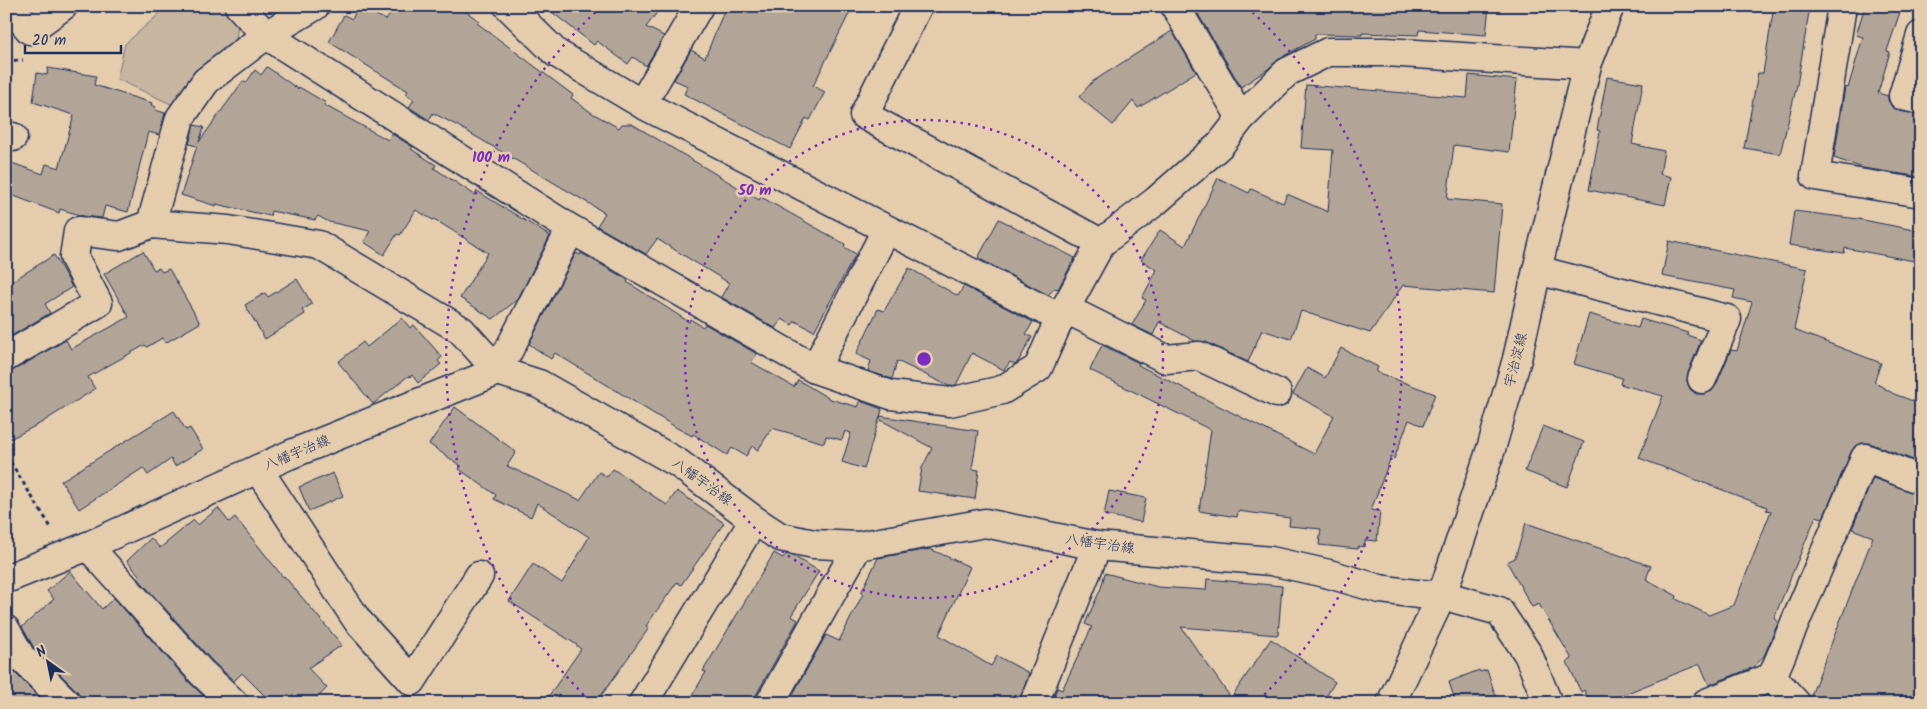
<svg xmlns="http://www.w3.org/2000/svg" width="1927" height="709" viewBox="0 0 1927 709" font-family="Kalam,'Klee One',sans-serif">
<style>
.green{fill:#c7b5a0;stroke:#71727f}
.building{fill:#b2a598;stroke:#1b2f5e}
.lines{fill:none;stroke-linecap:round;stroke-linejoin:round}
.minor-casing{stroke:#1b2f5e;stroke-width:31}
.major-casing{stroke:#1b2f5e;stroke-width:31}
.path{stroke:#1b2f5e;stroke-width:3;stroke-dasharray:4 4;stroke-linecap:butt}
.minor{stroke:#e4ccac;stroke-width:28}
.major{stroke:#e4ccac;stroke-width:28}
.ring{fill:none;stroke:#7b2cbf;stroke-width:2.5;stroke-dasharray:2.5 5}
.labels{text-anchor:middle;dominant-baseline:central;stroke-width:5;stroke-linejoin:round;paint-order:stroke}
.street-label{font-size:14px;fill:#1b2f5e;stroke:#e4ccac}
.centre{fill:#7b2cbf;stroke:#e4ccac;stroke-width:2.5}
.ring-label{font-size:15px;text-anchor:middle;font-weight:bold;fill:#7b2cbf;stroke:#e4ccac;stroke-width:5;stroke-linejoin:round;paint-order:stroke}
</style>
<rect width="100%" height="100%" fill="#e4ccac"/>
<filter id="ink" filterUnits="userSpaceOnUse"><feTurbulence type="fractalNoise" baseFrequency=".02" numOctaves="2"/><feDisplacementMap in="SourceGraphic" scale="10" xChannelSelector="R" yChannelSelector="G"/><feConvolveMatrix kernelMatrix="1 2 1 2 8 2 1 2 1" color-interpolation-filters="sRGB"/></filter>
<g filter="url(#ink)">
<path class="green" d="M168 6H221L238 24 236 40 203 65 173 105 117 79 125 44Z"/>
<path class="building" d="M359 6 386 20 396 6H459L479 21 477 23 573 95 571 98 592 113 619 128 622 124H632L759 200 761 197 845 244 844 247 856 254 814 331 795 321 792 325 782 319 775 328 721 297 729 283 657 239 646 254 597 226 605 213 458 126 433 113 429 120 409 107 414 100 406 94 408 91 329 42 344 15 352 19Z
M544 6H662L646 27 664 36 646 66 633 57 628 64 597 41 594 45Z
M726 6H853L813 86 825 92 810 120 806 118 790 149 684 94 688 86 674 80 691 50 705 58Z
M1210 6 1340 8V6H1489L1486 35 1419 30 1418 35 1362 33V35L1315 34V39L1280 58 1268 69 1241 87 1198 14Z
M1774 6H1810L1797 85 1780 154 1744 148 1758 73H1763Z
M1865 6H1882L1900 12 1887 51 1890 52 1878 93 1888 96V100L1892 107 1899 111 1921 115V177L1863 168 1834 158 1845 87 1848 88 1863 37 1856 35Z
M1172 31 1196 72 1138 108 1133 101 1113 125 1079 97 1092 82Z
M267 67 298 89 299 87 326 103 324 105 388 140 392 134 413 147 411 149 436 165 434 168 475 195 477 191 550 236 518 299 493 319 460 298 488 253 434 219 433 220 416 210 400 235 397 234 384 255 364 242 370 231 329 222 318 216 315 220 271 211 270 216 216 204V206L181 195 197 146 189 144 194 125 204 127 199 142 243 81 246 83 255 70 261 75Z
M48 68 96 76 94 85 152 103 151 105 156 107 155 110 165 113 159 135 148 132 128 212 105 206 102 218 83 216 60 209 59 213 6 193V161L43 174 46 164 59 168 74 115 33 102 37 73 47 75Z
M1469 75 1517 80 1509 152 1454 145 1447 199 1502 204 1494 293 1403 285 1370 333 1301 311 1291 339 1262 330 1248 362 1206 342 1195 341 1159 322 1153 335 1132 325 1146 300 1142 298 1157 270 1141 260 1160 230 1185 246 1218 178 1249 193 1251 189 1283 203 1287 194 1328 212 1333 150 1301 148 1306 85 1467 98Z
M1607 77 1643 83 1632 144 1664 151 1660 174 1671 177 1665 205 1589 190 1600 131 1597 130Z
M1794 211 1858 219 1919 231 1914 261 1845 248 1844 253 1789 245Z
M999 219 1075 258 1058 289 1055 288 1048 295 978 258Z
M1669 241 1807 269 1794 330 1881 363 1874 382 1894 394 1921 404V463L1870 443H1862L1855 446 1851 452 1823 518 1816 516 1774 618 1778 623 1764 656 1754 667 1709 685 1700 664 1602 703H1590L1584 690 1581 692 1567 662 1572 659 1539 604 1532 607 1507 562 1515 558 1526 523 1651 566 1646 579 1677 596 1676 599 1709 615 1734 605 1771 511 1766 510 1767 507 1639 458 1663 396 1620 384 1622 378 1574 364 1589 314 1638 328 1641 319 1688 333 1687 335 1701 340 1688 373 1687 381 1690 389 1696 394H1704L1712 391 1716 385 1731 350 1737 351 1752 302 1733 298 1735 290 1662 276Z
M143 251 154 270 159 268 162 272 169 269 200 323 165 343 162 338 147 347 145 345 88 377 95 389 41 423 6 441V373L14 370 66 340 71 349 129 317 104 274Z
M576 253 580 255 581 253 628 280 627 282 689 322 690 319 703 327 705 324 757 354 751 362 794 387 798 380 830 399 858 407 860 401 882 409 880 418V416L978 431 972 469 979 470 975 499 918 491 922 468 932 448 879 419 864 469 842 462 851 433 845 431 842 440 826 436 824 443 772 428 758 450 752 446 746 456 732 448 727 455 693 434 692 436 677 428 555 353 551 359 529 344Z
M54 255 72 287 45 304 50 313 6 339V285Z
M909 268 958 296 964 286 1033 322 1026 334 1032 337 1018 362 1015 364 1010 362 1004 370 972 353 956 385 949 386 897 361 892 379 868 371 871 361 856 354 878 309 884 311Z
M297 279 312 304 302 310 305 314 265 339 245 305 265 293 268 297Z
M402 318 410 328 414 325 442 357 438 361 441 364 418 383 412 375 410 377 408 376 373 404 338 362 363 342 367 347Z
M1102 345 1139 363 1138 365 1314 454 1334 416 1293 394 1307 368 1325 378 1341 348 1378 367 1376 372 1435 394 1423 426 1409 420 1394 459 1391 457 1371 510 1380 511 1377 541 1365 540V547L1358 546V549L1319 545 1321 529 1289 526 1290 518 1238 511 1237 517 1199 511 1211 430 1090 370Z
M455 407 516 452 507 466 580 500 599 472 607 477 613 469 667 505 677 491 724 523 681 585 677 582 646 626 649 628 596 703H544L581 649 577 646V645L509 601 533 564 562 583 589 537 537 503 531 517 494 499 496 495 459 469 461 466 429 444Z
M174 411 186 430 190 428 203 449 175 466 171 459 148 475 143 468 79 509 61 481Z
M1543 426 1584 442 1567 487 1525 471Z
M333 473 343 496 309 511 299 487Z
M1873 478 1921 495V703H1811L1810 698 1873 537 1852 529Z
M1109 491 1146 498 1141 522 1104 515Z
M218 508 229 522 235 517 283 577 284 576 342 645 308 668 327 688 312 703H272L242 673 234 681 212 661 137 577 139 575 127 561 151 538 160 548 194 520 198 525Z
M930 549 970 567 939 635 991 666 997 656 1029 673 1019 703H788L826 635 839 641 863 594 861 593 878 558Z
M774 553 783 558 786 554 793 556 819 571 791 616 798 620 756 695 754 703H688L706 672 703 671Z
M70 571 102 609 114 598 189 682 211 703H82L78 692 34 648 22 627 54 599 47 591Z
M1105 573 1158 587 1206 590 1207 579 1282 586 1278 635 1181 627 1231 698 1271 639 1335 682 1322 703H1051L1057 688 1062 690 1091 629 1092 627 1085 624 1101 588Z
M6 663 10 668 45 703H6Z
M1479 670 1480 672 1487 670 1498 703H1456L1449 682Z"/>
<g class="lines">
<defs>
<path id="minor" d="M9 6 30 30 63 6
M239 6 266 35 571 229 815 369 891 395 950 402 1002 390 1038 368 1060 318 1101 243 1156 201 1220 145 1241 118 1287 72 1328 52H1386L1587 65
M508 6 556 53 642 104 1060 318
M918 6 864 115 1101 243
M1175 6 1241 118
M1842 6 1815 176 1921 193
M1921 35 1903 96 1921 100
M642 104 699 6
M6 136 13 137
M151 224 180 118 206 81 266 35 315 6
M1537 270 1727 319 1702 379
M1066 309 1166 359 1199 356 1277 393
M6 357 98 303 74 257 78 231 119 236 151 224 228 230 319 245 461 330 498 371 571 229
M815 369 886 230
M258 469 357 620 412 681 479 576
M88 546 201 672 234 703
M1442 595 1499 611 1528 654 1548 703
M6 630 21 657 67 703
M1772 677 1796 703
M643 703 754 520
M770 703 858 546
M1034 703 1097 546
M1706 703 1772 677 1865 458 1921 480"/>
<path id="major" d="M6 579 88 546 289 455 498 371 539 384 678 463 754 520 780 537 814 544 858 546 985 523 1097 546 1271 561 1329 574 1380 589 1417 594 1442 595
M1391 703 1442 595 1491 449 1517 359 1537 270 1587 65 1610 6"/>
</defs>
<use href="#minor" class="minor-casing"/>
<use href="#major" class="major-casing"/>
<path class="path" d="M6 61 23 60
M6 455 52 529"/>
<use href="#minor" class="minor"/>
<use href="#major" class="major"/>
</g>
</g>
<g class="ring">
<circle cx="924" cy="359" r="239"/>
<path d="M589 700A478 478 0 0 1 601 7M1247 7A478 478 0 0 1 1259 700"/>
</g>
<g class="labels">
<g class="street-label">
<text transform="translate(1516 360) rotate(-76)">宇治淀線</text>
<text transform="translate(297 453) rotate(-23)">八幡宇治線</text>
<text transform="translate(702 482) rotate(36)">八幡宇治線</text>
<text transform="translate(1100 544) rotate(8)">八幡宇治線</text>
</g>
</g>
<circle cx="924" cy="359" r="8" class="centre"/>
<g class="ring-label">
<text x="491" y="162">100 m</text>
<text x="755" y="195">50 m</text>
</g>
<rect width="1927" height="709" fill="none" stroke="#e4ccac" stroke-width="25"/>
<rect x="12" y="12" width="1902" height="684" fill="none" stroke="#1b2f5e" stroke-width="2" filter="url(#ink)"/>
<g transform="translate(48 662) rotate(327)" stroke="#e4ccac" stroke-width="4" paint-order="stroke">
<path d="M0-4L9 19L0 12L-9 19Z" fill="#1b2f5e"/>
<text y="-8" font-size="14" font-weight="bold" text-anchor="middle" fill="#1b2f5e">N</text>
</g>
<path d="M25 45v8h96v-8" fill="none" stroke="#1b2f5e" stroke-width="2.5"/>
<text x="32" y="45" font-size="15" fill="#1b2f5e" stroke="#e4ccac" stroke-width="4" paint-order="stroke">20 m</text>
</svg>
